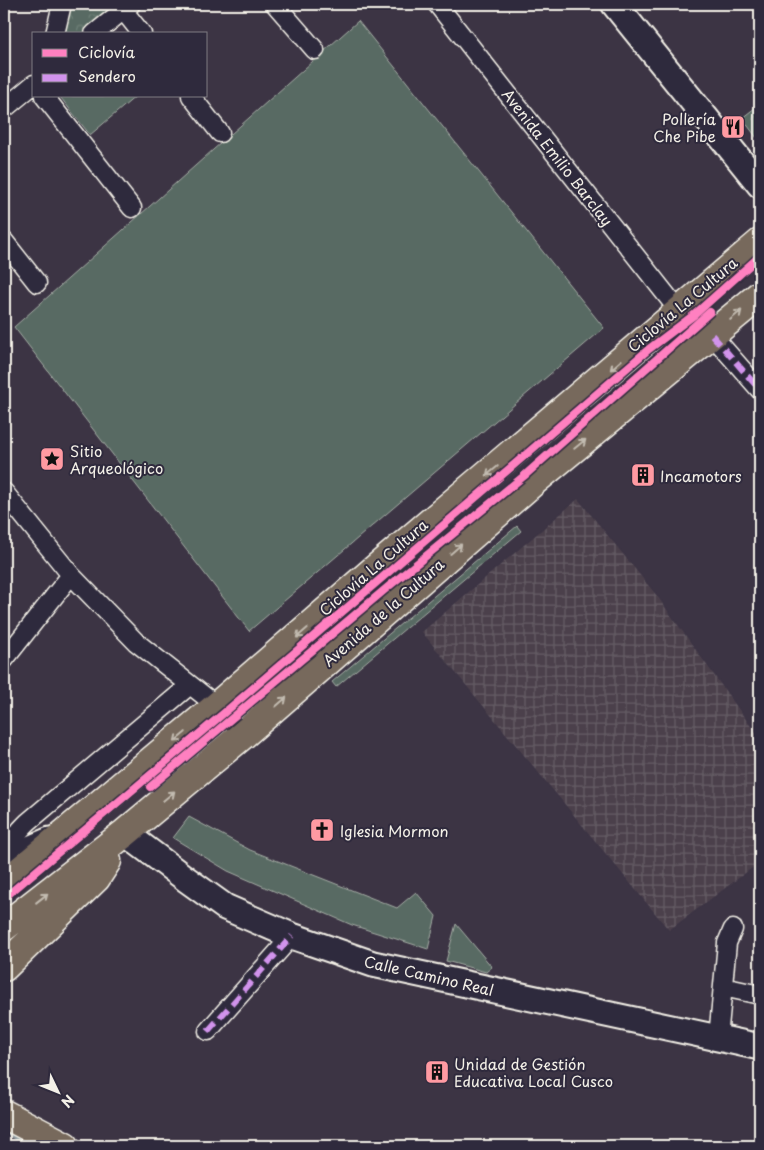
<svg xmlns="http://www.w3.org/2000/svg" width="764" height="1150" viewBox="0 0 764 1150" font-family="'Playpen Sans',sans-serif">
<style>
.industrial{fill:url(#industrial-grid)}
.grass{fill:#586b63;stroke:#a6aea6}
.park{fill:url(#park-crowns);stroke:#a6aea6}
.lines{fill:none;stroke-linecap:round;stroke-linejoin:round}
.stream{stroke:#909fa4;stroke-width:5}
.street-casing{stroke:#f4f1e8;stroke-width:21}
.secondary-casing{stroke:#f4f1e8;stroke-width:29}
.primary-casing{stroke:#f4f1e8;stroke-width:31}
.highway-casing{stroke:#f4f1e8;stroke-width:31}
.street{stroke:#2f2a3d;stroke-width:18}
.secondary{stroke:#2f2a3d;stroke-width:25}
.primary{stroke:#77695c;stroke-width:28}
.highway{stroke:#77695c;stroke-width:28}
.quiet{stroke:#d193ec;stroke-width:6;stroke-dasharray:12 6;stroke-linecap:butt}
.cycleway-casing{stroke:#2f2a3d;stroke-width:11}
.cycleway{stroke:#ff80c0;stroke-width:8}
.oneway{stroke:#c2bbb0}
.labels{text-anchor:middle;dominant-baseline:central;stroke-width:4;stroke-linejoin:round;paint-order:stroke}
.poi-label{font-size:15px;fill:#f4f1e8;stroke:#2f2a3d;text-anchor:start}
.street-label{font-size:15px;fill:#f4f1e8;stroke:#2f2a3d}
</style>
<defs>
<pattern id="industrial-grid" width="8" height="8" patternUnits="userSpaceOnUse" patternTransform="scale(1.25)"><rect width="8" height="8" fill="#4c414c"/><path d="M0 4h8M4 0v8" fill="none" stroke="#665d66"/></pattern>
<pattern id="park-crowns" width="20" height="18" patternUnits="userSpaceOnUse" patternTransform="scale(1.25)"><rect width="20" height="18" fill="#586b63"/><path d="M2 6a3 3 0 1 1 6 0M12 15a3 3 0 1 1 6 0" fill="none" stroke="#718179"/></pattern>
</defs>
<rect width="100%" height="100%" fill="#3c3444"/>
<filter id="ink" filterUnits="userSpaceOnUse"><feTurbulence type="fractalNoise" baseFrequency=".02" numOctaves="2"/><feDisplacementMap in="SourceGraphic" scale="10" xChannelSelector="R" yChannelSelector="G"/><feConvolveMatrix kernelMatrix="1 2 1 2 8 2 1 2 1" color-interpolation-filters="sRGB"/></filter>
<g filter="url(#ink)">
<path class="industrial" d="M578 499 657 596 760 739V862L669 930 422 632Z"/>
<path class="grass" d="M358 21 604 328 249 631 14 327Z
M63 96H136L90 135 61 98Z
M517 526 521 531 336 687 332 682Z
M189 817 250 850 397 908 416 892 436 916 428 949 352 925 228 871 173 838Z
M456 924 492 967 486 972 446 961Z"/>
<path class="park" d="M70 4H132L91 34H62Z
M760 104V142L742 118Z"/>
<g class="lines">
<path class="stream" d="M4 1130 25 1144 30 1146"/>
<defs>
<path id="street" d="M275 4 315 50
M437 4 679 311
M123 10 142 34
M55 34 62 4
M94 34 131 4
M44 96 132 208
M191 96 220 133
M4 109 34 84
M4 241 37 283
M712 335 760 390
M4 492 71 575 136 642 217 706 244 734
M4 660 71 575
M20 853C15 835 15 835 28 822L190 685
M723 987 760 995
M208 1031 292 936
M718 1038 727 943 733 929"/>
<path id="secondary" d="M614 4 760 185
M125 833 186 879 225 907 292 936 373 964 760 1047
M4 862 20 853 50 840"/>
<path id="primary" d="M4 1114 65 1146"/>
<path id="highway" d="M4 884 217 706 374 570 760 243
M4 927 125 833 244 734 533 482 760 295
M4 967 96 878 107 861"/>
</defs>
<use href="#street" class="street-casing"/>
<use href="#secondary" class="secondary-casing"/>
<use href="#primary" class="primary-casing"/>
<use href="#highway" class="highway-casing"/>
<use href="#street" class="street"/>
<use href="#secondary" class="secondary"/>
<use href="#primary" class="primary"/>
<use href="#highway" class="highway"/>
<path class="quiet" d="M712 335 760 390
M208 1031 292 936"/>
<defs>
<path id="cycleway" d="M150 787 388 587 524 476 710 312
M4 898 224 713 649 349 694 315 760 256"/>
</defs>
<use href="#cycleway" class="cycleway-casing"/>
<use href="#cycleway" class="cycleway"/>
</g>
<defs><path id="oneway-shaft" d="M-6 0H5M1.5-3L5.5 0L1.5 3" fill="none" stroke-width="1.6" stroke-linecap="round" stroke-linejoin="round" transform="scale(1.25)"/></defs>
<g class="oneway">
<use href="#oneway-shaft" transform="translate(736 315) rotate(-40)"/>
<use href="#oneway-shaft" transform="translate(616 365) rotate(139)"/>
<use href="#oneway-shaft" transform="translate(580 444) rotate(-39)"/>
<use href="#oneway-shaft" transform="translate(492 471) rotate(140)"/>
<use href="#oneway-shaft" transform="translate(456 549) rotate(-41)"/>
<use href="#oneway-shaft" transform="translate(302 633) rotate(139)"/>
<use href="#oneway-shaft" transform="translate(281 702) rotate(-41)"/>
<use href="#oneway-shaft" transform="translate(180 737) rotate(140)"/>
<use href="#oneway-shaft" transform="translate(169 796) rotate(-40)"/>
<use href="#oneway-shaft" transform="translate(42 898) rotate(-38)"/>
</g>
</g>
<defs>
<symbol id="restaurant-square" viewBox="-11 -11 22 22"><rect x="-9" y="-9" width="18" height="18" rx="4" fill="#ff9aa2" stroke="#2f2a3d"/><path d="M-5-6h1v4h1v-4h1v4h1v-4h1v5L-1.5 .5V6h-2V.5L-5-1ZM5-6V6H3V1.5H1.5Q1.5-4 5-6Z" fill="#111"/></symbol>
<symbol id="sight-square" viewBox="-11 -11 22 22"><rect x="-9" y="-9" width="18" height="18" rx="4" fill="#ff9aa2" stroke="#2f2a3d"/><path d="M0-6L1.8-2.2L6-1.7L2.9 1.2L3.7 5.4L0 3.3L-3.7 5.4L-2.9 1.2L-6-1.7L-1.8-2.2Z" fill="#111"/></symbol>
<symbol id="building-square" viewBox="-11 -11 22 22"><rect x="-9" y="-9" width="18" height="18" rx="4" fill="#ff9aa2" stroke="#2f2a3d"/><path d="M-4-6H4V6H1V3H-1V6H-4ZM-2.5-4.3h1.7v1.8h-1.7ZM.8-4.3h1.7v1.8H.8ZM-2.5-1h1.7V.8h-1.7ZM.8-1h1.7V.8H.8Z" fill="#111"/></symbol>
<symbol id="church-square" viewBox="-11 -11 22 22"><rect x="-9" y="-9" width="18" height="18" rx="4" fill="#ff9aa2" stroke="#2f2a3d"/><path d="M-1.2-6h2.4v3.5h3.3v2.4h-3.3V6h-2.4V-.1h-3.3v-2.4h3.3Z" fill="#111"/></symbol>
</defs>
<g fill-rule="evenodd">
<use href="#restaurant-square" x="719" y="113" width="28" height="28"/>
<use href="#sight-square" x="38" y="445" width="28" height="28"/>
<use href="#building-square" x="629" y="461" width="28" height="28"/>
<use href="#church-square" x="308" y="816" width="28" height="28"/>
<use href="#building-square" x="423" y="1058" width="28" height="28"/>
</g>
<g class="labels">
<g class="poi-label">
<text x="716" y="118" text-anchor="end">Pollería<tspan x="716" dy="17">Che Pibe</tspan></text>
<text x="70" y="450">Sitio<tspan x="70" dy="17">Arqueológico</tspan></text>
<text x="660" y="475">Incamotors</text>
<text x="340" y="830">Iglesia Mormon</text>
<text x="454" y="1063">Unidad de Gestión<tspan x="454" dy="17">Educativa Local Cusco</tspan></text>
</g>
<g class="street-label">
<text transform="translate(558 157) rotate(52)">Avenida Emilio Barclay</text>
<text transform="translate(682 304) rotate(-40)">Ciclovía La Cultura</text>
<text transform="translate(373 567) rotate(-41)">Ciclovía La Cultura</text>
<text transform="translate(383 612) rotate(-41)">Avenida de la Cultura</text>
<text transform="translate(429 975) rotate(13)">Calle Camino Real</text>
</g>
</g>
<rect width="764" height="1150" fill="none" stroke="#2f2a3d" stroke-width="20"/>
<rect x="10" y="10" width="744" height="1130" fill="none" stroke="#f4f1e8" stroke-width="2" filter="url(#ink)"/>
<rect x="32" y="32" width="175" height="65" fill="#2f2a3d" stroke="#7e7a81"/>
<rect x="42" y="49" width="25" height="8" fill="#ff80c0" stroke="#7e7a81"/>
<text x="78" y="58" font-size="15" fill="#f4f1e8">Ciclovía</text>
<rect x="42" y="74" width="25" height="8" fill="#d193ec" stroke="#7e7a81"/>
<text x="78" y="82" font-size="15" fill="#f4f1e8">Sendero</text>
<g transform="translate(58 1092) rotate(133)" stroke="#2f2a3d" stroke-width="4" paint-order="stroke">
<path d="M0-4L9 19L0 12L-9 19Z" fill="#f4f1e8"/>
<text y="-8" font-size="14" font-weight="bold" text-anchor="middle" fill="#f4f1e8">N</text>
</g>
</svg>
